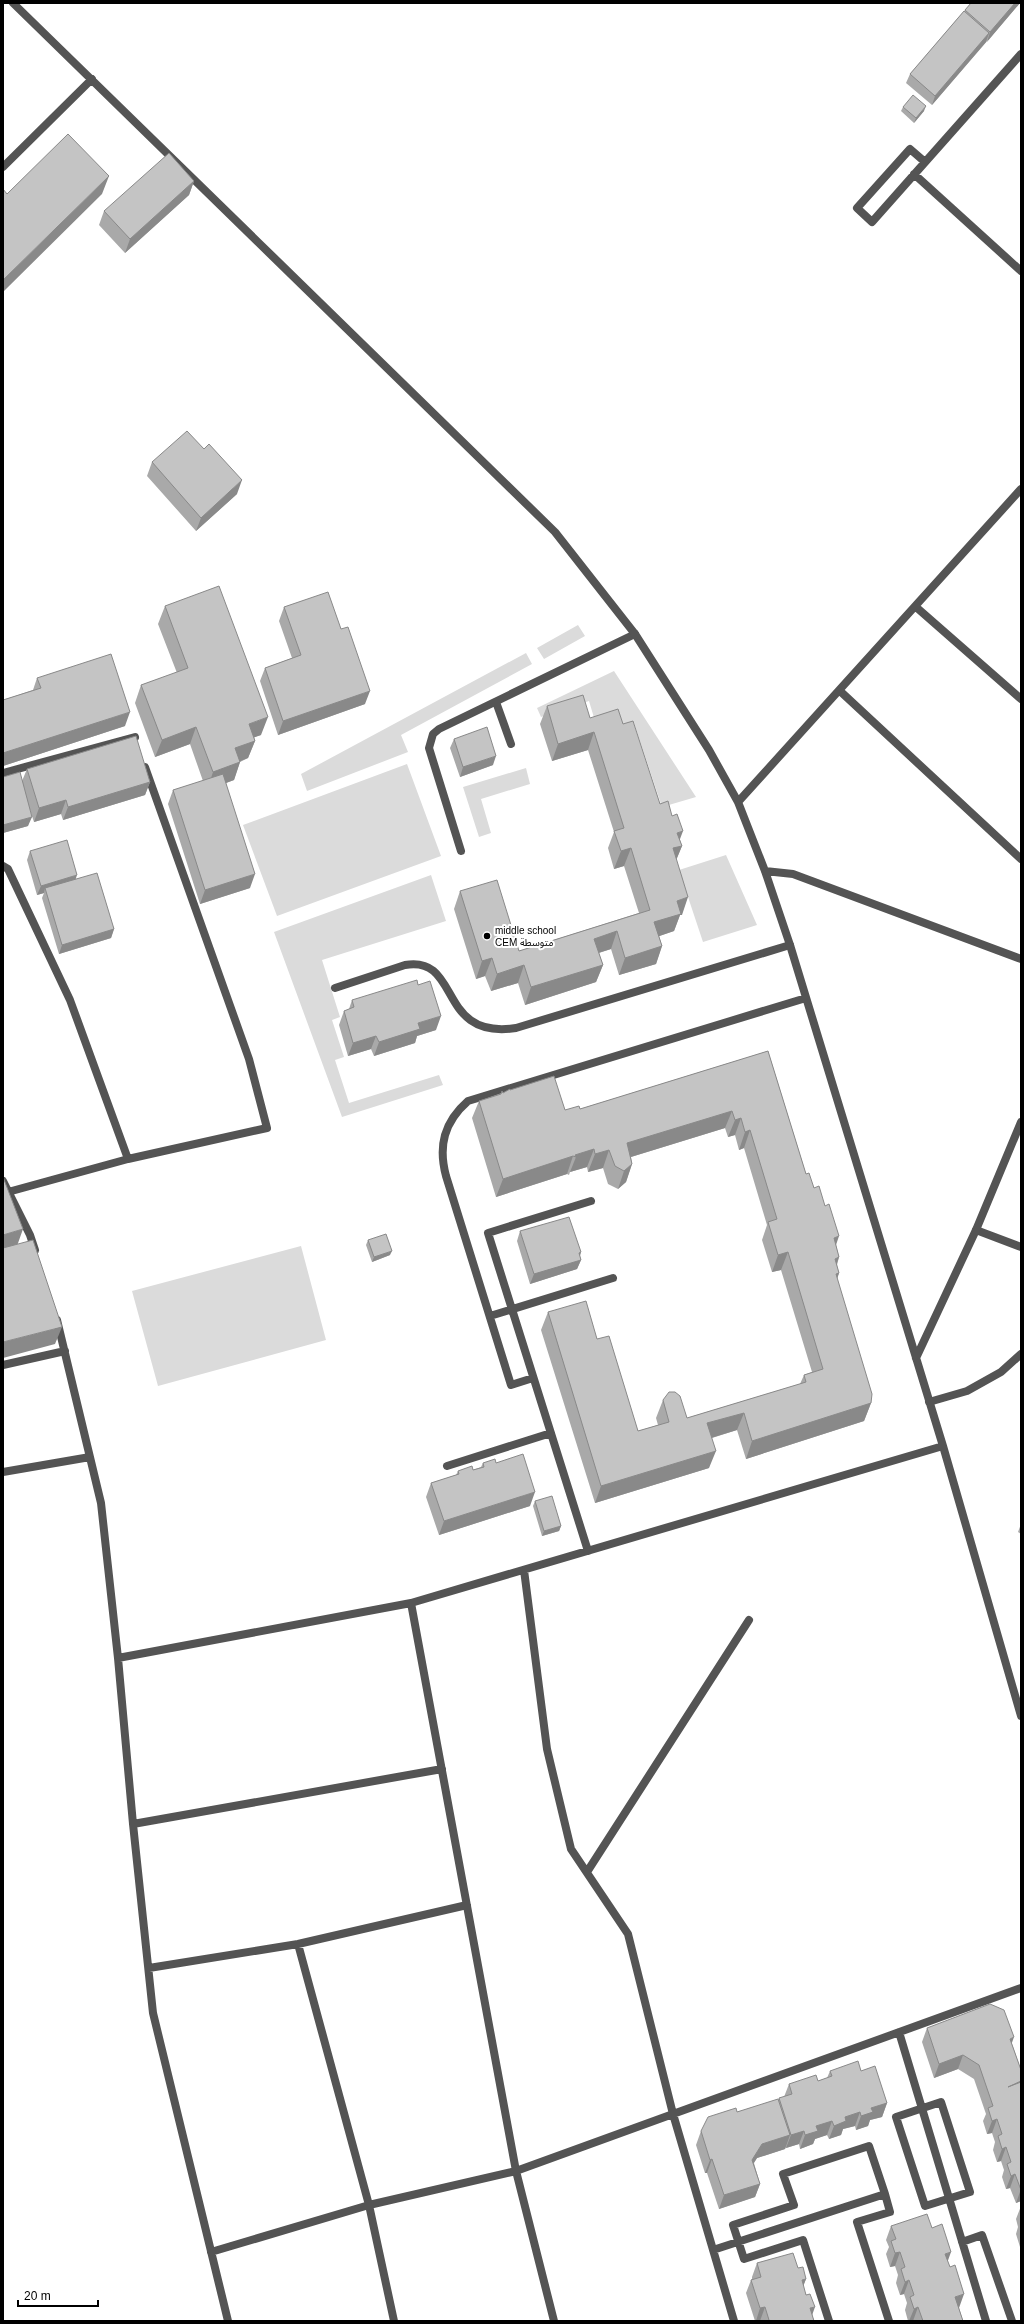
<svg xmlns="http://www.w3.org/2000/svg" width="1024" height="2324" viewBox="0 0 1024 2324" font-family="Helvetica,'Noto Sans Arabic',sans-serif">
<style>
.green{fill:#dbdbdb}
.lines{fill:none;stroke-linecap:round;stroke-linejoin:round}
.service{stroke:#545454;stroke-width:8}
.minor{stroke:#545454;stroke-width:8}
.wall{fill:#a9a9a9}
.shaded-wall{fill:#898989}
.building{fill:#c4c4c4;stroke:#898989}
.poi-dot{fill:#000;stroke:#fff;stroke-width:1.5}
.labels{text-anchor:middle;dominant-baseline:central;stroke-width:4;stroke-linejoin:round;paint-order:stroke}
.poi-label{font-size:10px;fill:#000;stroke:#fff;text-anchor:start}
</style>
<rect width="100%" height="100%" fill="#fff"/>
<path class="green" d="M578 625 585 636 544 659 537 648Z
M526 653 532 664 401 735 408 752 307 791 301 774Z
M614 671 696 797 662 807 634 723 622 726 595 721 589 701 541 717 537 708Z
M407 764 441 856 277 916 243 825Z
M526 768 530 784 481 799 491 833 479 837 463 787Z
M726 855 757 925 703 942 679 870Z
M431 875 446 921 322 960 340 1017 332 1020 344 1057 335 1060 349 1103 439 1075 443 1085 342 1117 274 932Z
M301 1246 326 1340 158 1386 132 1291Z"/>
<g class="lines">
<path class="service" d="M496 702 511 744
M461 851 429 748 433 734 439 729 635 634
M335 988 405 965C462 955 436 1040 516 1028L790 945
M976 1230 1021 1247"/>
<path class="minor" d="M13 3 555 532 635 634 709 750 738 802 765 871 790 945 943 1446 1021 1716
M925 162 910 149 857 208 872 222 1021 54
M3 167 92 79
M914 174 1021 271
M916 607 1021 699
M840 691 1021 859
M3 773 135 737
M738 802 1021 489
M3 866 8 869 70 1000 128 1159 8 1192
M765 871 793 874 1021 959
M128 1159 267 1128 249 1059 145 767
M3 1181 30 1235 35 1250
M490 1316 613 1278
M57 1320 101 1503 118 1658 133 1824 153 2013 228 2321
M916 1358 976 1230 1021 1122
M3 1365 65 1351
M533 1378 511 1385 446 1176C438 1146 444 1122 468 1101L806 998
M929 1402 967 1391 1001 1372 1021 1354
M447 1466 551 1433
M3 1472 90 1457
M588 1551 488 1233 591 1201
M524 1570 547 1749 571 1849 628 1934 673 2114 516 2171 554 2321
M118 1658 411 1603
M133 1824 442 1769
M587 1872 749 1620
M149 1968 298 1944 467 1905
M899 2032 986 2321
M941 2102 970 2192 925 2206 896 2117Z
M962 2242 982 2235 1012 2321
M713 2250 885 2194 890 2212 857 2222 889 2321
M211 2252 369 2205 298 1944
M394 2321 369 2205 516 2171 411 1603 943 1446
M734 2321 673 2114 1021 1988
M829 2321 803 2240 744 2259 733 2225 794 2205 783 2174 869 2146 885 2194"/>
</g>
<path class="wall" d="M1020 3 932 105 906 83 910 74 965 10Z
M903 107 924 111 914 123 901 111Z
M194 181 189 195 125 253 99 225 104 211Z
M204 449 237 494 196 531 147 476 152 462Z
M165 606 261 735 254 737 255 741 248 758 240 762 234 780 226 783 250 888 200 904 168 804 173 790 203 781 190 744 155 757 135 703 141 685 177 673 158 624Z
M284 607 341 629 365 704 278 735 260 681 265 668 292 658 279 621Z
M37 678 125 726 3 766V700L33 690Z
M547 706 590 718 623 724 660 804 680 840 682 846 676 860 682 915H680L674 931 659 936 662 946 656 964 619 975 611 949 599 953 603 965 596 982 525 1005 518 983 491 991 485 976 476 979 454 909 460 891 519 951 639 913 624 866 614 869 608 848 614 832 588 750 552 761 540 724Z
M454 739 493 765 460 777 450 748Z
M27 769 150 782 145 795 63 820 61 814 34 822 30 810 28 826 3 833V777L22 781Z
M30 851 76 879 114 929 111 938 59 954 42 898 44 893 37 895 27 860Z
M352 1000 436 1030 417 1036 415 1043 374 1056 371 1049 348 1056 339 1025 344 1011 349 1009Z
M768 1051 806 1174 814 1188 836 1245 839 1257 837 1265 839 1273 837 1279 871 1403 864 1421 746 1459 737 1430 712 1438 709 1468 595 1503 541 1330 548 1312 597 1339 638 1431 658 1425 656 1418 663 1400 687 1418 800 1384 804 1375 812 1372 781 1270 772 1272 762 1240 767 1225 744 1148 739 1150 735 1135 728 1137 725 1128 631 1157 632 1164 626 1182 618 1189 608 1184 603 1168 588 1172 587 1167 570 1172 569 1175 567 1174 496 1197 472 1118 479 1101 510 1090 565 1110 580 1109Z
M520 1231 581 1252 580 1256 581 1260 577 1269 530 1284 517 1241Z
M368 1240 390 1255 372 1262 366 1245Z
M483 1463H496L530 1506 439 1535 426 1497 431 1483 456 1475 458 1471 473 1470 481 1467Z
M535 1501 561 1526 559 1531 542 1536 533 1506Z
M1021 1524V1534L1018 1532Z
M927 2028 1012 2044 1021 2070V2201L1016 2203 1010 2188 1006 2189 1002 2177 1004 2170 1001 2161 997 2162 993 2150 995 2142 992 2133 987 2134 983 2121 986 2114 974 2079 958 2069 934 2078 922 2042Z
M830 2071H861L887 2103 882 2117 870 2120 868 2126 856 2130 855 2126 843 2129 841 2135 829 2139 827 2135 815 2139 813 2144 800 2149 799 2144 786 2148V2147L785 2149 757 2158 754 2163 760 2184 755 2197 719 2209 707 2173H705L696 2145 701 2131 737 2112 778 2100 779 2098 784 2097 789 2084 818 2081 827 2078Z
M1021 2206V2246L1020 2247 1016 2234 1018 2227 1016 2219Z
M891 2226 932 2228 947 2261 959 2308 963 2321H908L905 2310 907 2303 904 2294 900 2295 896 2283 898 2275 895 2266 890 2267 886 2254 889 2247 886 2240Z
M757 2263 798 2268 806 2279 803 2286 814 2321H755L746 2293 751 2280 752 2279V2277Z"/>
<path class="shaded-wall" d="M1015 3H1020L987 42 990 32Z
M989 33 986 42 932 105 935 96Z
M926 106 924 111 914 123 916 118Z
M109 176 102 194 3 292V280Z
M194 181 189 195 125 253 130 239Z
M242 480 237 494 196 531 201 518Z
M370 691 365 704 278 735 283 721Z
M130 712 125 726 3 766V753Z
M268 717 261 735 242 742 249 724Z
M196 727 190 744 155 757 162 740Z
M594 732 588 750 552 761 558 744Z
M255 741 248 758 228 766 235 748Z
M496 756 493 765 460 777 463 767Z
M240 762 234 780 207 790 213 772Z
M150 782 145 795 63 820 68 807Z
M66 800 61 814 34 822 39 808Z
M32 817 28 826 3 833V825Z
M683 831 677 847 682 846 675 863 666 866 677 833Z
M631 848 624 866 614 869 621 851Z
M255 874 250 888 200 904 205 890Z
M77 875 74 884 45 888 44 893 37 895 41 886Z
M688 897 682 915H680L674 931 648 940 654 922 677 901Z
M114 929 111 938 59 954 62 945Z
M617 931 611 949 588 956 594 939Z
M662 946 656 964 619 975 625 958Z
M492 958 485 976 476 979 482 961Z
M524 965 518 983 491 991 497 974Z
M603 965 596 982 525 1005 531 987Z
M441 1016 436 1030 417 1036 415 1043 374 1056 379 1042 418 1023Z
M376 1036 371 1049 348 1056 353 1043Z
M732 1111 725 1128 621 1160 627 1143Z
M741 1118 735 1135 728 1137 735 1120Z
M750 1130 744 1148 739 1150 745 1132Z
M594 1149 587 1167 570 1172 576 1157 575 1155Z
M609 1150 603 1168 588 1172 595 1154Z
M573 1156 567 1174 496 1197 503 1179Z
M632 1164 626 1182 618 1189 624 1171Z
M23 1229 17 1246 3 1250V1235Z
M839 1236 833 1254 834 1238Z
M392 1251 390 1255 372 1262 374 1257Z
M581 1252 578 1261 581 1260 577 1269 530 1284 534 1274Z
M788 1252 781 1270 772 1272 778 1255Z
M839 1257 833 1275 835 1259Z
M839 1273 833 1291 836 1274Z
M62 1327 55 1344 3 1358V1342Z
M871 1403 864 1421 746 1459 752 1441Z
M744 1413 737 1430 701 1441 707 1423Z
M716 1451 709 1468 595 1503 601 1486Z
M535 1492 530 1506 439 1535 444 1521Z
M561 1526 559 1531 542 1536 544 1531Z
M1014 2037 1009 2051 1010 2039Z
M963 2055 958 2069 934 2078 939 2064Z
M887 2103 882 2117 870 2120 868 2126 856 2130 861 2116 871 2108Z
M860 2112 855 2126 843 2129 841 2135 829 2139 834 2126 845 2117Z
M997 2119 992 2133 987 2134 992 2121Z
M832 2121 827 2135 815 2139 813 2144 800 2149 805 2135 816 2126Z
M804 2131 799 2144 786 2148 791 2135Z
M790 2135 785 2149 757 2158 747 2173 752 2160 762 2144Z
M1006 2147 1001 2161 997 2162 1002 2149Z
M712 2159 707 2173H705L710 2160Z
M1015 2174 1010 2188 1006 2189 1011 2176Z
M760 2184 755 2197 719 2209 724 2195Z
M1021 2189V2201L1016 2203Z
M900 2252 895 2266 890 2267 895 2253Z
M951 2252 946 2266 945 2254Z
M806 2279 801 2292 802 2280Z
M909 2280 904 2294 900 2295 905 2282Z
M964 2294 959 2308 950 2311 955 2297Z
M765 2307 760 2321H756L760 2308Z
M815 2307 810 2321V2308Z
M918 2307 913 2321H909L914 2309Z"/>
<path class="building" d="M971 3H1015L990 32 965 10Z
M964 11 989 33 935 96 910 74Z
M913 95 926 106 916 118 903 107Z
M68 134 109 176 3 280V189L7 194Z
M169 153 194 181 130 239 104 211Z
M187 431 204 449 209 444 242 480 201 518 152 462Z
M219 586 268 717 249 724 255 741 235 748 240 762 213 772 196 727 162 740 141 685 188 668 165 606Z
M328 592 341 629 348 627 370 691 283 721 265 668 301 655 284 607Z
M111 654 130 712 3 753V700L41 688 37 678Z
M583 695 590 718 618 709 623 724 633 721 660 804 668 801 672 816 677 814 683 831 677 833 682 846 673 848 688 897 677 901 681 914 654 922 662 946 625 958 617 931 594 939 603 965 531 987 524 965 497 974 492 958 482 961 460 891 497 880 519 951 650 910 631 848 621 851 614 831 624 828 594 732 558 744 547 706Z
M487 727 496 756 463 767 454 739Z
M136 736 150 782 68 807 66 800 39 808 27 769Z
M20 772 32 817 3 825V777Z
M223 774 255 874 205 890 173 790Z
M67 840 77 875 41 886 30 851Z
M97 873 114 929 62 945 45 888Z
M417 980 418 985 430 981 441 1016 418 1023 420 1029 379 1042 376 1036 353 1043 344 1011 354 1007 352 1000Z
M768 1051 806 1174 809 1173 814 1188 819 1186 825 1206 829 1204 839 1236 834 1238 839 1257 835 1259 839 1273 836 1274 872 1394 871 1403 752 1441 744 1413 707 1423 716 1451 601 1486 548 1312 586 1301 597 1339 609 1336 638 1431 669 1422 663 1400 669 1392H675L680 1396 687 1418 806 1382 804 1375 823 1369 788 1252 778 1255 768 1222 777 1219 750 1130 745 1132 741 1118 735 1120 732 1111 627 1143 632 1164 624 1171 615 1166 609 1150 595 1154 594 1149 575 1155 576 1157 573 1156 503 1179 479 1101 501 1094 502 1091 503 1093 510 1089V1090L554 1076 565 1110 579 1106 580 1109Z
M3 1177 23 1229 3 1235Z
M569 1217 581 1252 579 1253 581 1260 534 1274 520 1231Z
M386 1234 392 1251 374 1257 368 1240Z
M33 1240 62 1327 3 1342V1248Z
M523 1454 535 1492 444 1521 431 1483 459 1474 458 1471 472 1466 473 1470 484 1467 483 1463 495 1459 496 1463Z
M552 1496 561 1526 544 1531 535 1501Z
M990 2004 1004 2010 1014 2037 1010 2039 1021 2070V2081L1008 2087 1021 2082V2190L1015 2174 1011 2176 1007 2164 1011 2162 1006 2147 1002 2149 998 2136 1002 2134 997 2119 992 2121 988 2108 993 2106 979 2065 963 2055 939 2064 927 2028Z
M858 2061 861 2071 875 2066 887 2103 871 2108 873 2112 861 2116 860 2112 845 2117 846 2121 834 2126 832 2121 816 2126 818 2131 805 2135 804 2131 791 2135 779 2098 792 2094 789 2084 816 2075 818 2081 832 2076 830 2071Z
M778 2099 790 2135 762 2144 752 2160 760 2184 724 2195 712 2159 710 2160 701 2131 708 2117 736 2108 737 2112Z
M927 2214 932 2228 942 2224 951 2252 945 2254 950 2267 955 2265 964 2294 955 2297 963 2321H923L918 2307 914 2309 910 2297 914 2295 909 2280 905 2282 901 2269 905 2267 900 2252 895 2253 891 2241 896 2239 891 2226Z
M793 2253 798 2268 803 2267 806 2279 802 2280 806 2295 810 2294 815 2307 810 2308 814 2321H767L769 2320 765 2307 760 2308 751 2280 761 2277 757 2263Z"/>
<circle class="poi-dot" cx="487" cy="936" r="4"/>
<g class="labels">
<g class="poi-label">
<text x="495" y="930">middle school<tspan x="495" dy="12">CEM متوسطة</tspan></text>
</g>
</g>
<rect width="1024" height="2324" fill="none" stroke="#000000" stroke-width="8"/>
<path d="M18 2300v6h80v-6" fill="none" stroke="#000000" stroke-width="2"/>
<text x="24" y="2300" font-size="12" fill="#000000" stroke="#ffffff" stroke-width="3" paint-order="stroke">20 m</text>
</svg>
